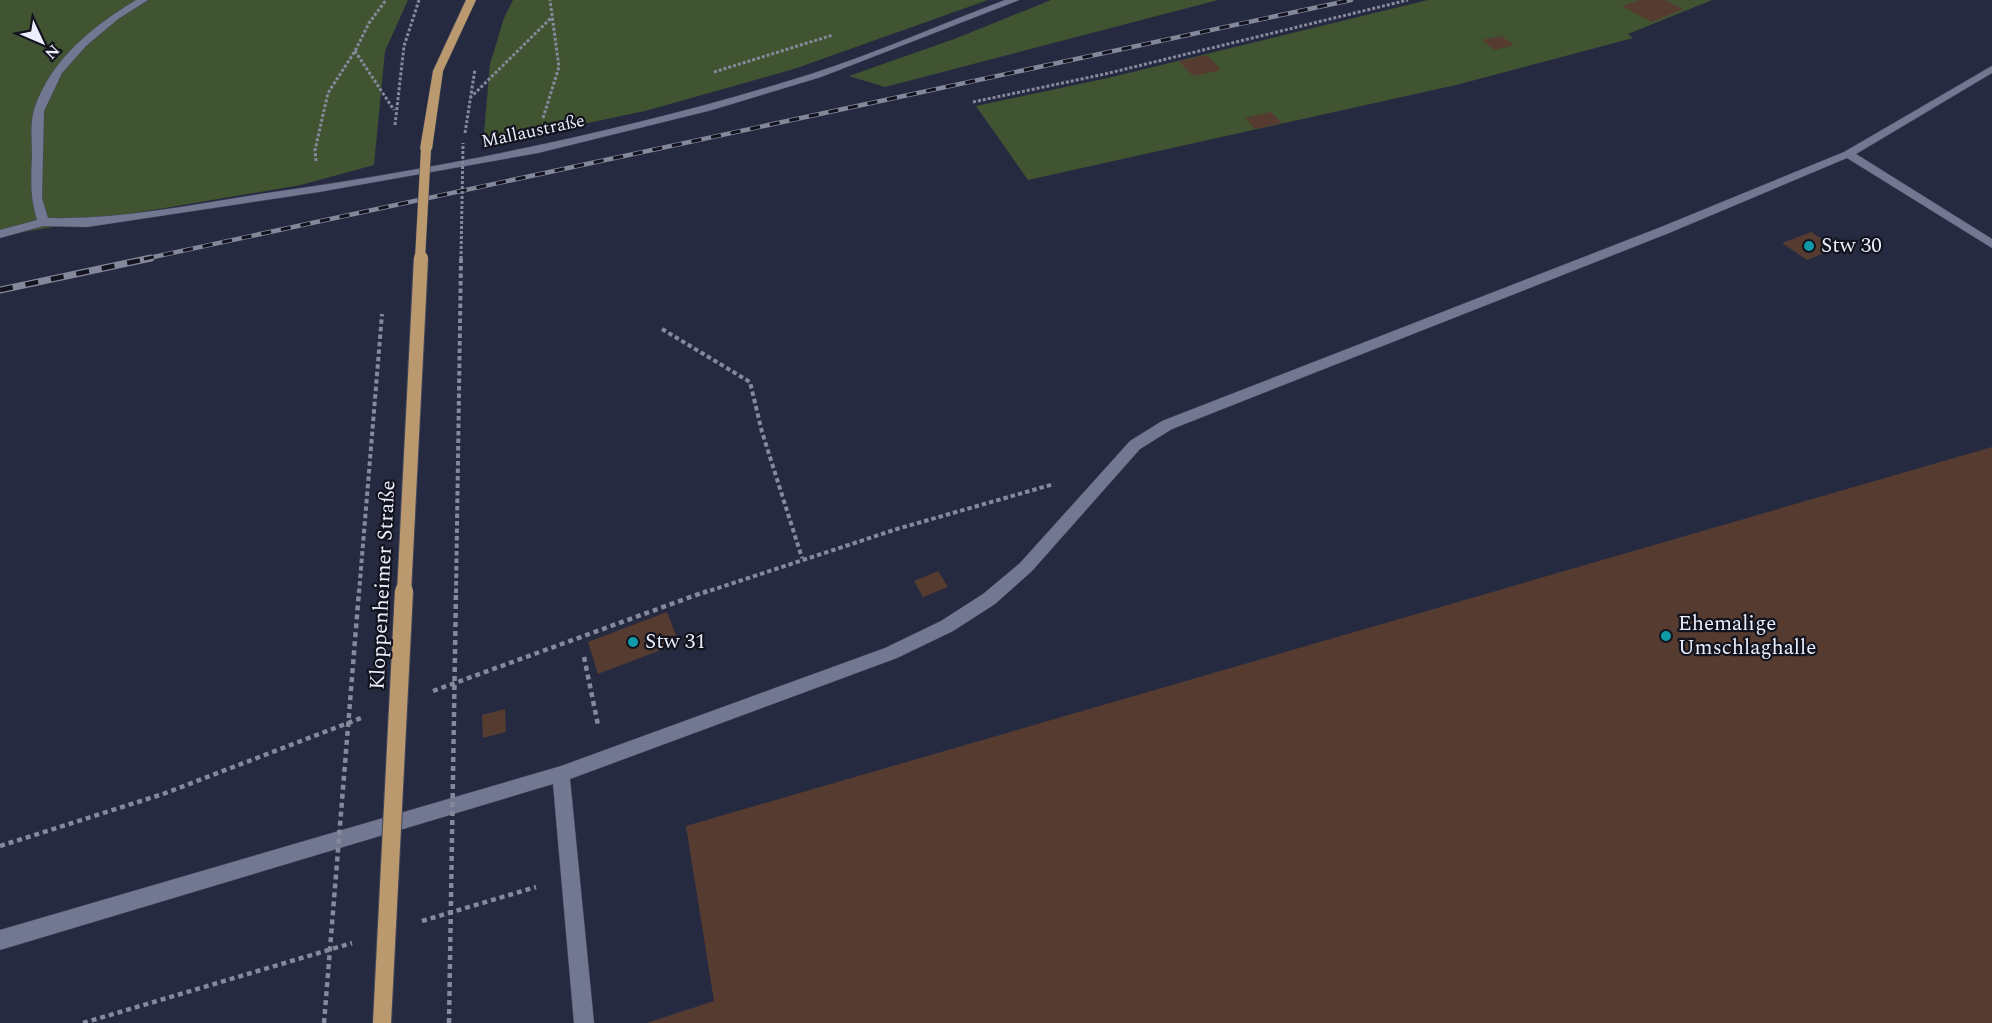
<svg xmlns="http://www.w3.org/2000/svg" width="1992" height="1023" viewBox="0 0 1992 1023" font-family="Spectral,serif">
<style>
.green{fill:#415432}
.building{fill:#563c30}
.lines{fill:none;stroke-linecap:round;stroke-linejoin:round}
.minor-casing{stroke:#44475a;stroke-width:1}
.major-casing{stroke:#44475a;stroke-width:1}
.path-far2{stroke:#85899b;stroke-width:3;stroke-dasharray:3 2;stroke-linecap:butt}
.path-far1{stroke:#85899b;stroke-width:4;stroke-dasharray:4.5 3;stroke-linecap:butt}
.path{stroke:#85899b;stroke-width:4.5;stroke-dasharray:5 4;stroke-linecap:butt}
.minor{fill:#727792;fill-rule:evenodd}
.major{fill:#ba996f;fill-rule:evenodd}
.rail-far1-casing{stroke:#85889b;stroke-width:4.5}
.rail-casing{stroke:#85889b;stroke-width:7}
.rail-far1{stroke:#12131d;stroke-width:3;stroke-dasharray:10;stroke-linecap:butt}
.rail{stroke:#12131d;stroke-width:4.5;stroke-dasharray:13;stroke-linecap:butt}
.major-bridge-far2-casing{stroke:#44475a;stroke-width:11;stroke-linecap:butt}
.major-bridge-far1-casing{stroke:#44475a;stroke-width:16;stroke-linecap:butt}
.major-bridge-casing{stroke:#44475a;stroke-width:20;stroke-linecap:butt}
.path-bridge-far2{stroke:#85899b;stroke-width:3;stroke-dasharray:3 2;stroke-linecap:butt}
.path-bridge-far1{stroke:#85899b;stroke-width:4;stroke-dasharray:4.5 3;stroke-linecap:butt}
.path-bridge{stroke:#85899b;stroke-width:4.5;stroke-dasharray:5 4;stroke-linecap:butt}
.major-bridge-far2{stroke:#ba996f;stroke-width:10}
.major-bridge-far1{stroke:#ba996f;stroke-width:14}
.major-bridge{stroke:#ba996f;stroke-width:18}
.culture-dot{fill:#0f9aa8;stroke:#12131d;stroke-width:2}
.labels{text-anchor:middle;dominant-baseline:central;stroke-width:4.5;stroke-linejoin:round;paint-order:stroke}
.far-street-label{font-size:18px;fill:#ebeefd;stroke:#12131d}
.poi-label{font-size:21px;fill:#ebeefd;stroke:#12131d;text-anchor:start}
.street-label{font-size:21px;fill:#ebeefd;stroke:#12131d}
</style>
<rect width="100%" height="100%" fill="#262a40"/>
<path class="green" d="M0 0H408L385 51 374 165 301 185 0 236Z
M513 0H988L794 69 645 111 483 145 490 64 504 18Z
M1051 0H1218L885 87 849 76 957 38Z
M1428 0H1712L1628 34 1633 38 1456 85 1028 180 976 106 1108 78Z"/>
<path class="building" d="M1640 0H1665L1683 9 1652 22 1622 6Z
M1501 36 1514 45 1495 50 1482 40Z
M1207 55 1221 70 1193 76 1179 61Z
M1271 112 1282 123 1255 129 1245 118Z
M1811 232 1836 248 1807 260 1782 243Z
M1992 447V1023H647L714 1001 686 826Z
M938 571 948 587 923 597 914 581Z
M667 612 679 643 598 674 588 642Z
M505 709 506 732 483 738 482 715Z"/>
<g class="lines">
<defs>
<path id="minor" d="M136 0H148L118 19 86 46 62 73 44 111 42 198 48 218C123 220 199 203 274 192 455 166 636 129 811 74 876 53 941 24 1005 0H1019L821 77 712 110 538 153 319 192 87 227 43 226 0 238V230L37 220C30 196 31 181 32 156 32 142 30 123 34 110 50 60 93 26 136 0Z
M1992 66V73L1856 154 1992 239V248L1847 158 1669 233 1172 429 1140 449 1032 571 995 604 953 631 897 658 570 779 594 1023H574L553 784 0 950V930L561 766 885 648 941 621 983 594 1020 563 1130 441 1162 421 1661 227 1844 152Z"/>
<path id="major" d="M466 0H476L443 71 432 149 430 151H422L420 149 433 71Z"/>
</defs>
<use href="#minor" class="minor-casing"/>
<use href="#major" class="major-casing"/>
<path class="path-far2" d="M355 51 394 110
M714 72 833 35
M470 98 552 17
M973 102 1105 74 1408 0
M543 118 559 67 550 0
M395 125 404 46 419 0
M465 133 475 69
M316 161 315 150 328 93 355 51 369 23 386 0"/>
<path class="path-far1" d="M662 329 750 382 762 432 802 558
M703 593 897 529 1054 484"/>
<path class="path" d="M584 657 598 725
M433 691 707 591
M0 846 163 794 361 718
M422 921 536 887
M83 1023 352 943"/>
<use href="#minor" class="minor"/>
<use href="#major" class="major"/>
<defs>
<path id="rail-far1" d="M144 259 1351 0"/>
<path id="rail" d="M0 290 151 258"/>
</defs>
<use href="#rail-far1" class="rail-far1-casing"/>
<use href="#rail" class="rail-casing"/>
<use href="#rail-far1" class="rail-far1"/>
<use href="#rail" class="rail"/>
<defs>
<path id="major-bridge-far2" d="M420 259 426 149"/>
<path id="major-bridge-far1" d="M404 593 421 258"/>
<path id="major-bridge" d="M382 1023 404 591"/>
</defs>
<use href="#major-bridge-far2" class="major-bridge-far2-casing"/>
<use href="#major-bridge-far1" class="major-bridge-far1-casing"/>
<use href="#major-bridge" class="major-bridge-casing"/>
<path class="path-bridge-far2" d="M461 259 463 143"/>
<path class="path-bridge-far1" d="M359 593 382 314
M456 593 461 258"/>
<path class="path-bridge" d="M324 1023 359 591
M449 1023 456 591"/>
<use href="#major-bridge-far2" class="major-bridge-far2"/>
<use href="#major-bridge-far1" class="major-bridge-far1"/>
<use href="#major-bridge" class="major-bridge"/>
</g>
<g class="culture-dot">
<circle cx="1809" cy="246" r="6"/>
<circle cx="1666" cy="636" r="6"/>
<circle cx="633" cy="642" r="6"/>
</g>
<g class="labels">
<g class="far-street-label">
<text transform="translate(533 131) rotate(-12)">Mallaustraße</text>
</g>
<g class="poi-label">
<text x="1821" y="246">Stw 30</text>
<text x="1678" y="624">Ehemalige<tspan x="1678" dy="24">Umschlaghalle</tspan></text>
<text x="645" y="642">Stw 31</text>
</g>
<g class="street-label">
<text transform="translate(383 585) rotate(-87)">Kloppenheimer Straße</text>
</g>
</g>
<g transform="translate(42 42) rotate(134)" stroke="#12131d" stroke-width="4.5" paint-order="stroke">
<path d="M0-4.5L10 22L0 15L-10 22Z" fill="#ebeefd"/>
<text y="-9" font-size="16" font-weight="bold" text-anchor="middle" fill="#ebeefd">N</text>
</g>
</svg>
